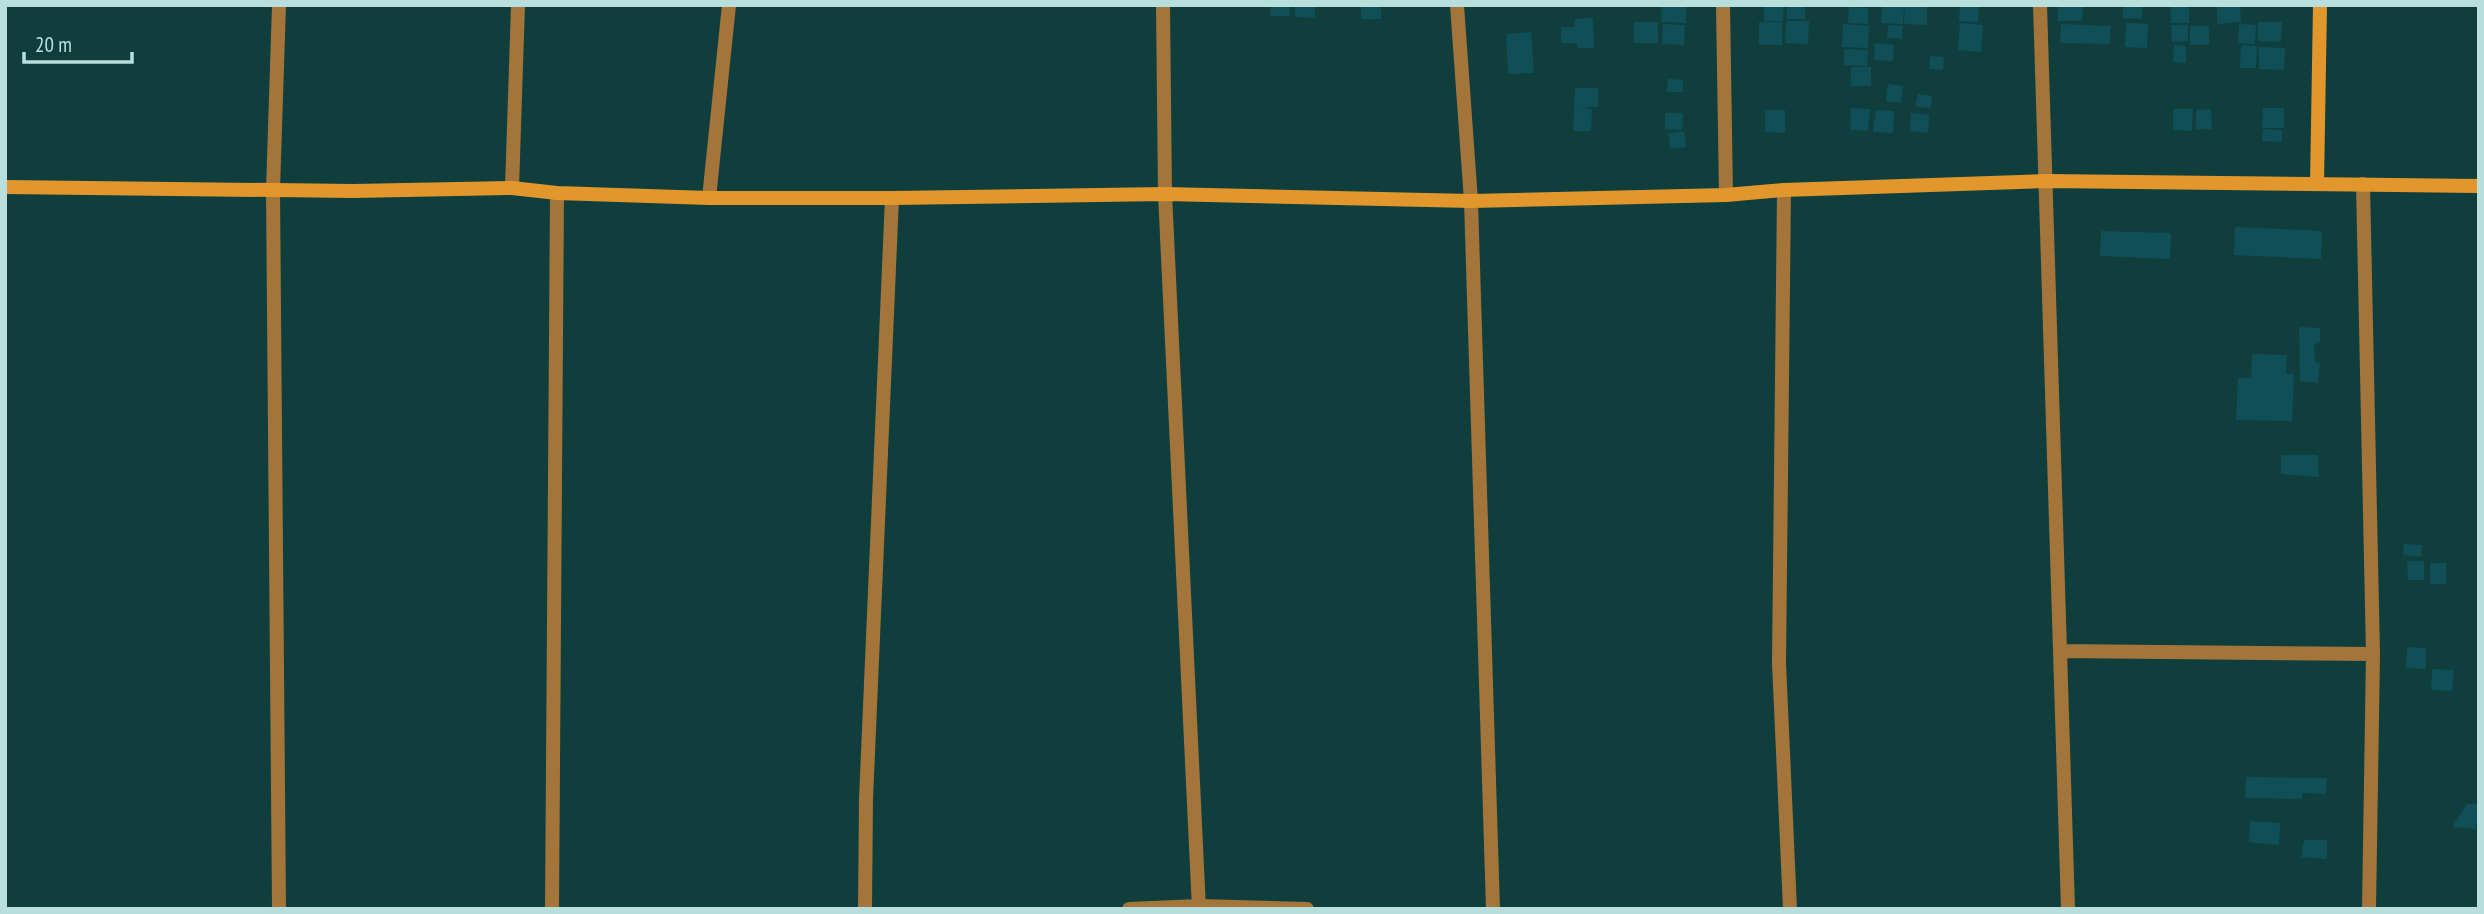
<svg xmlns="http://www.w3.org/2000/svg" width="2484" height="914" viewBox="0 0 2484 914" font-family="'PT Sans Narrow',sans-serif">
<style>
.building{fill:#114f58}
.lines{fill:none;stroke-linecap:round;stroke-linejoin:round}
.street{stroke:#a4753b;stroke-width:14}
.secondary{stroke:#e2972d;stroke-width:14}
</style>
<rect width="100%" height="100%" fill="#0f3e3c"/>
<path class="building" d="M1271 5H1289L1290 16H1270Z
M1295 5H1315V18L1295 17Z
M1361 5H1381V19H1361Z
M1662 5H1686V23L1661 22Z
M1764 5H1784L1783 21H1764Z
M1787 5H1805V19H1787Z
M1882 5H1904L1903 24 1881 23Z
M1905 5H1927V25L1904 24Z
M1960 5H1979L1978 22 1959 21Z
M2058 5H2083L2082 21H2058Z
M2123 5H2142V19L2123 18Z
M2170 5H2189V23H2171Z
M2217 5H2240L2241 22 2217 24Z
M1849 7 1868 8V24L1848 23Z
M1593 18 1594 48H1577V43H1561V27H1575V19Z
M1786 21H1809L1808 44 1785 43Z
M1634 22H1658V43H1634Z
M1759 22H1782V45H1759Z
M2258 22H2282L2281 42 2258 41Z
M1960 23 1983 25 1981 52 1958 50Z
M2126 23 2148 24 2147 48 2125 47Z
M1663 24 1685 25 1684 45 1662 44Z
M1843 24 1869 26 1868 48 1842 47Z
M2061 24 2111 26 2110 44 2060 43Z
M2239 24 2256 25 2255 44 2238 43Z
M1888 25 1903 26 1902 39 1887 38Z
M2171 25H2188V41L2172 42Z
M2190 26H2209V45H2190Z
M1531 32 1534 73 1508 74 1506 34Z
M1875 43 1894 45 1893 61 1874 60Z
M2174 45 2186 46V63L2173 62Z
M2241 45 2257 46 2256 68H2240Z
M2259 47 2285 48 2284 70 2259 69Z
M1844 49 1868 50 1867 66 1844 65Z
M1930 56 1944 57 1943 70 1929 69Z
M1851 67H1871V86H1851Z
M1668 79 1683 80V92H1667Z
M1888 84 1903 86 1901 103 1886 101Z
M1575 88H1598V107H1579L1592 109 1591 131H1573Z
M1918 94 1932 96 1931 108 1915 107Z
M1851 108 1870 109 1868 131 1850 130Z
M2263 108H2284V128H2262Z
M2173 109H2193L2192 131 2173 130Z
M2211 109 2212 129H2196V110Z
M1765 110H1785V133L1765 132Z
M1876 110 1894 111 1893 133 1873 132Z
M1665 113H1683L1682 130 1665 129Z
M1911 113 1929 115 1928 133 1910 131Z
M2263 129 2282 130V142L2262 141Z
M1684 131 1686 147 1670 149 1668 133Z
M2235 227 2322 231 2321 259 2234 255Z
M2101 231 2171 233 2170 259 2100 256Z
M2299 327 2320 328V342L2314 345 2315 362 2320 364 2318 383 2300 381Z
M2252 354 2287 355 2286 374H2294L2292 421 2236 420 2238 378H2251Z
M2281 455H2318L2319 477 2281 474Z
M2404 544 2422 545 2421 557 2403 555Z
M2407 561H2424V580H2408Z
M2430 563H2446V584H2430Z
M2407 647 2426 648V669L2406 668Z
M2432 669 2454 670 2452 691 2431 690Z
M2246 777 2327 778 2326 794 2302 793V799L2245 798Z
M2467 804H2479V824H2476V829L2452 827Z
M2250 821 2280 823 2279 845 2249 842Z
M2304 840H2327V859L2301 857Z"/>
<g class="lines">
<path class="street" d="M279 5 273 190 279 909
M1163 5 1165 194 1199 909
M1457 5 1471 201 1493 909
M1723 5 1726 195
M2040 5 2068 909
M2363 184 2373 654 2369 909
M512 188 518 5
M1784 190 1779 663 1790 909
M709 198 729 5
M2061 651 2373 654
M552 909 557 193
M865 909 866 799 892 198
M1129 909 1199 906 1307 909"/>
<path class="secondary" d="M2317 184 2320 5
M5 187 353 191 512 188 557 193 709 198H892L1165 194 1471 201 1726 195 1784 190 2047 181 2479 186"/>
</g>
<rect width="2484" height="914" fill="none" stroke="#b8dfdb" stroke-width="14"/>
<path d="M24 52v10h108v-10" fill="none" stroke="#b8dfdb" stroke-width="3.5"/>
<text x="35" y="52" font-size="21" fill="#b8dfdb" stroke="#0f3e3c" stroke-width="5" paint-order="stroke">20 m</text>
</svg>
